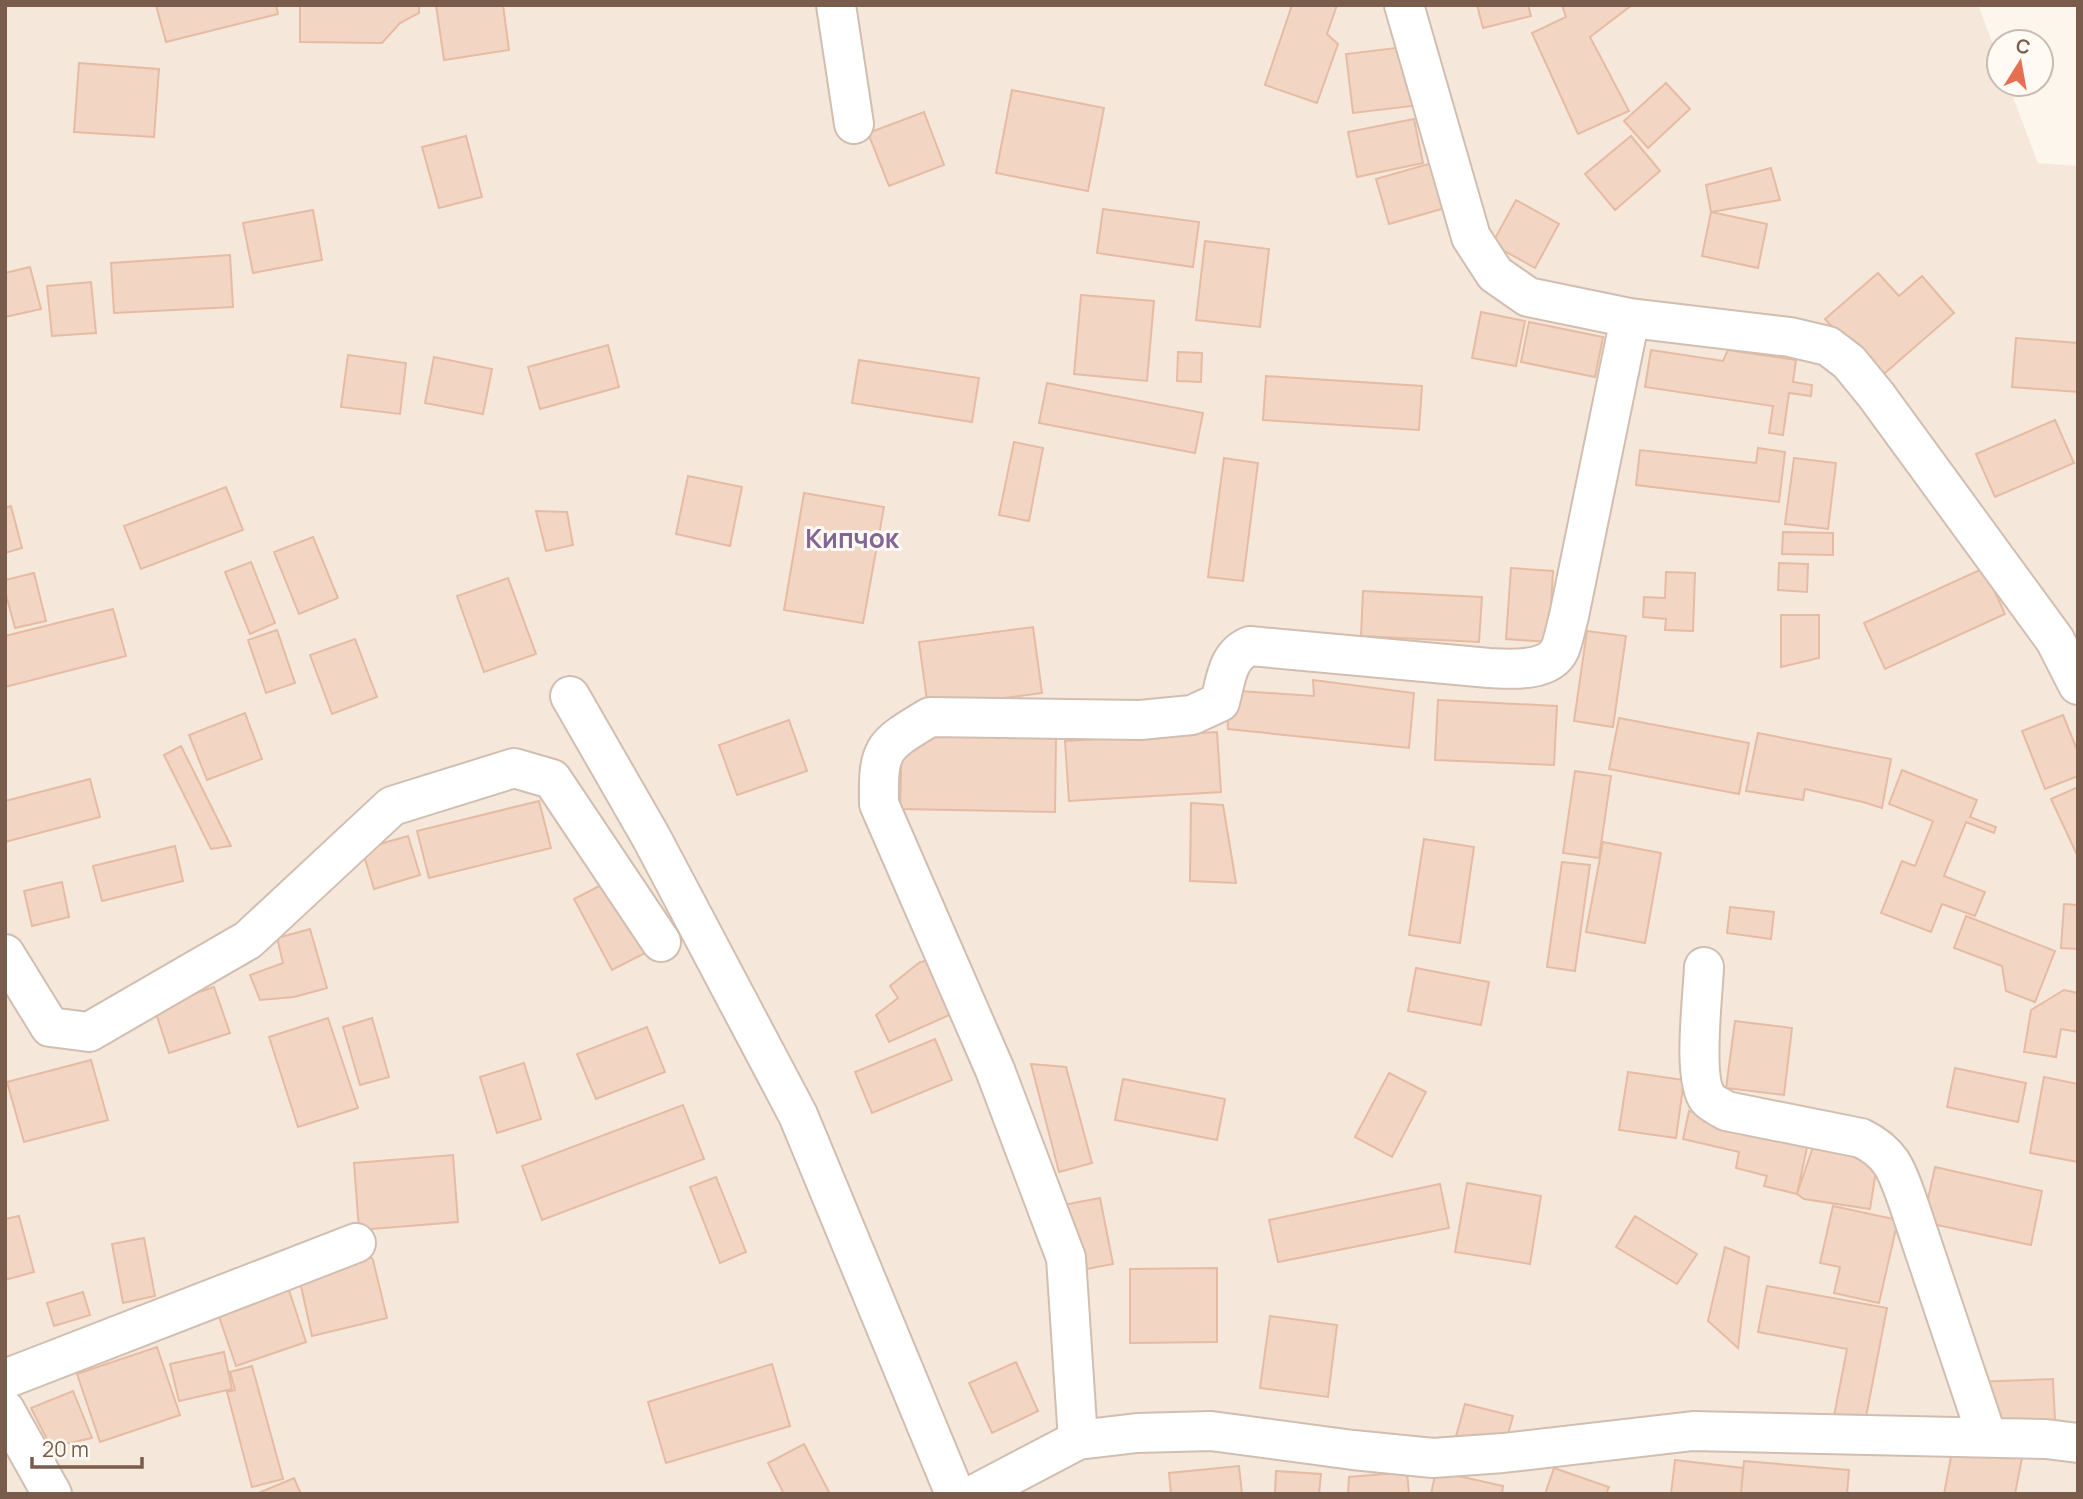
<svg xmlns="http://www.w3.org/2000/svg" width="2083" height="1499" viewBox="0 0 2083 1499" font-family="Manrope,sans-serif">
<style>
.residential{fill:#f5e8da}
.building{fill:#f3d5c3;stroke:#e6bba3;stroke-width:2}
.lines{fill:none;stroke-linecap:round;stroke-linejoin:round}
.minor-casing{stroke:#d1beb0;stroke-width:42}
.minor{stroke:#fff;stroke-width:38}
.labels{text-anchor:middle;dominant-baseline:central;stroke-width:6;stroke-linejoin:round;paint-order:stroke}
.quarter-label{font-size:26px;font-weight:bold;fill:#846695;stroke:#fffaf3}
</style>
<rect width="100%" height="100%" fill="#fdf6ec"/>
<path class="residential" d="M5 5H1978L1999 60V84H2008L2038 163 2078 166V1494H5Z"/>
<path class="building" d="M156 5H276L278 14 166 42Z
M300 5H419V13L400 23 382 43 300 42Z
M436 5H503L509 50 444 60Z
M1292 5H1337L1327 34 1338 44 1317 103 1265 85Z
M1477 5H1528L1531 16 1483 28Z
M1562 5H1632L1590 37 1629 111 1578 134 1532 33 1566 17Z
M1404 47 1412 106 1353 113 1346 54Z
M79 63 159 69 154 137 74 132Z
M1666 83 1690 109 1648 148 1624 121Z
M1012 90 1104 108 1088 191 996 173Z
M924 112 944 165 889 186 868 133Z
M1414 119 1423 163 1357 177 1348 132Z
M466 136 482 197 439 208 422 147Z
M1631 136 1660 171 1615 210 1585 174Z
M1432 163 1445 208 1389 224 1376 179Z
M1771 168 1780 200 1711 212 1706 185Z
M1516 200 1559 224 1535 268 1492 244Z
M1103 209 1199 222 1193 267 1097 253Z
M313 210 322 260 253 273 243 223Z
M1711 212 1767 224 1758 268 1702 256Z
M1205 241 1269 249 1260 327 1196 320Z
M230 255 233 307 114 313 111 263Z
M30 267 41 309 5 317V273Z
M1878 273 1899 296 1922 276 1954 313 1878 379 1825 319Z
M91 282 96 333 52 336 47 286Z
M1081 295 1154 301 1147 381 1074 374Z
M1481 312 1525 321 1516 366 1472 358Z
M1529 322 1603 337 1595 377 1521 362Z
M2016 338 2078 343V392L2012 387Z
M608 345 619 387 540 409 528 367Z
M1651 350 1723 361 1728 350 1796 360 1793 382 1812 385 1811 396 1789 393 1783 435 1769 433 1773 406 1645 387Z
M1178 352 1202 353 1201 382 1177 381Z
M348 355 406 363 400 414 341 407Z
M434 357 492 369 483 414 425 403Z
M859 360 979 378 972 422 852 403Z
M1266 376 1422 386 1419 430 1263 420Z
M1047 383 1203 413 1195 453 1039 423Z
M2055 420 2074 463 1995 497 1976 454Z
M1014 442 1043 448 1029 521 999 515Z
M1758 448 1785 452 1779 502 1636 485 1640 450 1756 463Z
M1224 458 1258 463 1243 581 1208 577Z
M1794 458 1836 463 1828 529 1785 524Z
M688 476 742 487 730 546 676 534Z
M226 487 243 530 141 569 124 526Z
M804 493 884 507 863 623 784 610Z
M11 506 22 548 5 553V508Z
M536 511 567 512 573 545 546 551Z
M1783 532 1833 533V555L1782 554Z
M313 537 338 598 299 614 274 552Z
M251 562 275 623 250 634 225 572Z
M1779 563 1808 564 1807 592 1778 590Z
M1511 568 1553 571 1549 642 1506 639Z
M1984 568 2005 614 1885 669 1864 623Z
M1666 572 1695 573 1693 631 1665 630 1666 619 1643 617 1644 597 1665 598Z
M34 573 46 621 15 628 5 591V580Z
M508 578 536 654 484 672 457 596Z
M1363 591 1482 597 1479 642 1361 636Z
M113 609 126 656 5 687V636Z
M1781 615H1819V658L1781 667Z
M1033 627 1042 693 928 708 919 642Z
M277 630 295 683 266 693 248 640Z
M1587 631 1626 636 1613 727 1574 721Z
M355 639 377 697 332 714 310 655Z
M1313 680 1414 693 1409 748 1228 729 1226 690 1314 696Z
M1438 700 1557 706 1554 765 1435 760Z
M245 713 262 759 207 780 189 735Z
M2063 715 2078 752V776L2045 789 2022 731Z
M1619 718 1749 743 1739 794 1609 769Z
M789 720 807 771 737 795 719 745Z
M1217 732 1221 792 1069 801 1065 741Z
M1758 733 1891 759 1882 808 1863 802 1805 789 1803 800 1746 791Z
M902 734 1056 738 1055 812 900 809Z
M181 746 231 846 211 849 164 755Z
M1902 770 1977 800 1970 817 1996 827 1994 833 1966 822 1944 876 1985 892 1975 916 1942 904 1931 932 1881 913 1902 861 1915 866 1933 821 1889 804Z
M1575 771 1611 776 1599 858 1563 853Z
M90 779 100 817 5 842V801Z
M2078 787V857L2051 799Z
M539 801 551 848 429 878 417 831Z
M1191 803 1223 805 1236 883 1190 881Z
M408 836 420 875 374 889 362 849Z
M1424 839 1474 847 1460 943 1409 935Z
M1603 842 1661 853 1645 943 1586 932Z
M175 846 183 881 102 901 93 866Z
M1562 862 1590 865 1575 971 1547 967Z
M62 882 69 917 32 926 24 891Z
M607 882 645 953 612 970 574 899Z
M2064 904 2078 905V949L2061 948Z
M1730 907 1774 912 1771 939 1727 933Z
M1966 916 2055 951 2035 1002 2006 991 2002 966 1954 948Z
M310 929 327 988 294 997 260 1000 250 975 283 963 277 938Z
M932 960 956 1012 889 1042 876 1015 898 998 890 986 920 962Z
M1416 968 1489 982 1481 1025 1408 1011Z
M214 987 230 1033 169 1053 154 1007Z
M2064 990 2078 993V1032L2061 1029 2056 1057 2024 1052 2031 1010Z
M328 1018 358 1108 298 1127 269 1037Z
M372 1018 389 1077 360 1085 343 1027Z
M1735 1021 1792 1028 1784 1095 1726 1088Z
M647 1027 665 1072 596 1099 577 1054Z
M935 1039 952 1080 872 1113 855 1072Z
M91 1060 108 1120 24 1142 7 1082Z
M524 1063 541 1119 497 1133 480 1077Z
M1031 1064 1066 1067 1092 1163 1059 1172Z
M1955 1068 2026 1083 2018 1122 1947 1107Z
M1628 1072 1684 1080 1676 1138 1619 1130Z
M1389 1073 1426 1092 1392 1157 1355 1137Z
M2044 1077 2078 1084V1162L2030 1153Z
M1123 1079 1225 1099 1217 1140 1115 1120Z
M683 1105 704 1159 542 1220 522 1166Z
M1689 1111 1809 1138 1797 1194 1764 1186 1767 1176 1736 1168 1739 1152 1683 1139Z
M1813 1147 1878 1158 1870 1209 1804 1199 1797 1194Z
M453 1155 458 1222 359 1230 354 1163Z
M1935 1167 2042 1191 2031 1245 1923 1222Z
M716 1177 746 1252 720 1263 690 1187Z
M1467 1183 1541 1196 1530 1264 1455 1252Z
M1440 1184 1449 1228 1278 1262 1269 1220Z
M1100 1198 1113 1264 1076 1271 1063 1205Z
M1833 1206 1898 1220 1879 1303 1834 1293 1840 1267 1820 1263Z
M19 1216 34 1272 5 1280V1219Z
M1635 1216 1697 1254 1677 1284 1616 1247Z
M144 1238 155 1296 123 1303 112 1244Z
M1725 1247 1749 1257 1738 1348 1708 1321Z
M366 1250 373 1260 387 1318 312 1336 299 1277Z
M1217 1268V1342L1130 1343V1269Z
M286 1281 306 1342 236 1366 215 1305Z
M1767 1286 1887 1308 1865 1422 1834 1416 1847 1349 1758 1332Z
M83 1292 90 1315 54 1326 47 1303Z
M1270 1316 1337 1325 1328 1397 1260 1388Z
M157 1347 180 1415 100 1442 77 1374Z
M224 1352 232 1389 179 1401 170 1364Z
M1016 1362 1038 1411 992 1433 969 1383Z
M772 1364 790 1426 666 1463 648 1402Z
M252 1366 283 1479 252 1487 227 1392 235 1390 230 1372Z
M2053 1379 2055 1421 1993 1423 1974 1382Z
M73 1391 92 1438 51 1447 31 1408Z
M1465 1404 1513 1416 1503 1453 1455 1440Z
M804 1444 830 1494H784L768 1463Z
M1953 1446 2022 1458 2015 1494H1944Z
M1675 1460 1743 1468 1741 1494H1671Z
M1744 1461 1849 1470 1847 1494H1741Z
M1239 1466 1242 1494H1171L1169 1473Z
M1554 1468 1609 1487 1606 1494H1545Z
M1276 1471 1321 1474 1319 1494H1275Z
M1436 1471 1503 1486 1502 1494H1431Z
M1407 1472 1409 1494H1348L1349 1477Z
M294 1478 301 1494H256Z"/>
<g class="lines">
<defs>
<path id="minor" d="M836 5 854 124
M1404 5 1471 237 1495 274 1528 297 1630 318 1790 337 1828 346 1849 362 1876 395 2055 640 2078 685
M570 696 651 837 798 1115 955 1494
M5 954 50 1027 89 1032 248 940 392 806 514 768 552 779 661 942
M1704 967C1703 996 1692 1078 1708 1099 1712 1104 1721 1107 1726 1111L1861 1138C1892 1153 1897 1171 1908 1202L1987 1437
M5 1379 356 1243
M5 1410 52 1494
M1078 1440 1066 1258 995 1070 879 804C878 747 882 746 930 717L1140 720 1192 715 1220 702C1226 680 1227 655 1250 646L1489 668C1510 669 1549 673 1560 649 1564 639 1566 627 1569 616L1630 318
M975 1494 1078 1440 1137 1433 1211 1431 1353 1450 1433 1458 1503 1453 1693 1431 2046 1439 2078 1443"/>
</defs>
<use href="#minor" class="minor-casing"/>
<use href="#minor" class="minor"/>
</g>
<g class="labels">
<g class="quarter-label">
<text x="852" y="538">Кипчок</text>
</g>
</g>
<rect width="2083" height="1499" fill="none" stroke="#7a5c4d" stroke-width="14"/>
<g transform="translate(2020 63) rotate(11)"><circle r="33" fill="#fffaf3" stroke="#cabbb1" stroke-width="2"/>
<path d="M0-5L12 26L0 18L-12 26Z" fill="#e76f51"/>
<text y="-10" font-size="19" font-weight="bold" text-anchor="middle" fill="#7a5c4d">С</text>
</g>
<path d="M32 1457v10h110v-10" fill="none" stroke="#7a5c4d" stroke-width="3.5"/>
<text x="42" y="1457" font-size="21" fill="#7a5c4d" stroke="#fffaf3" stroke-width="5" paint-order="stroke">20 m</text>
</svg>
